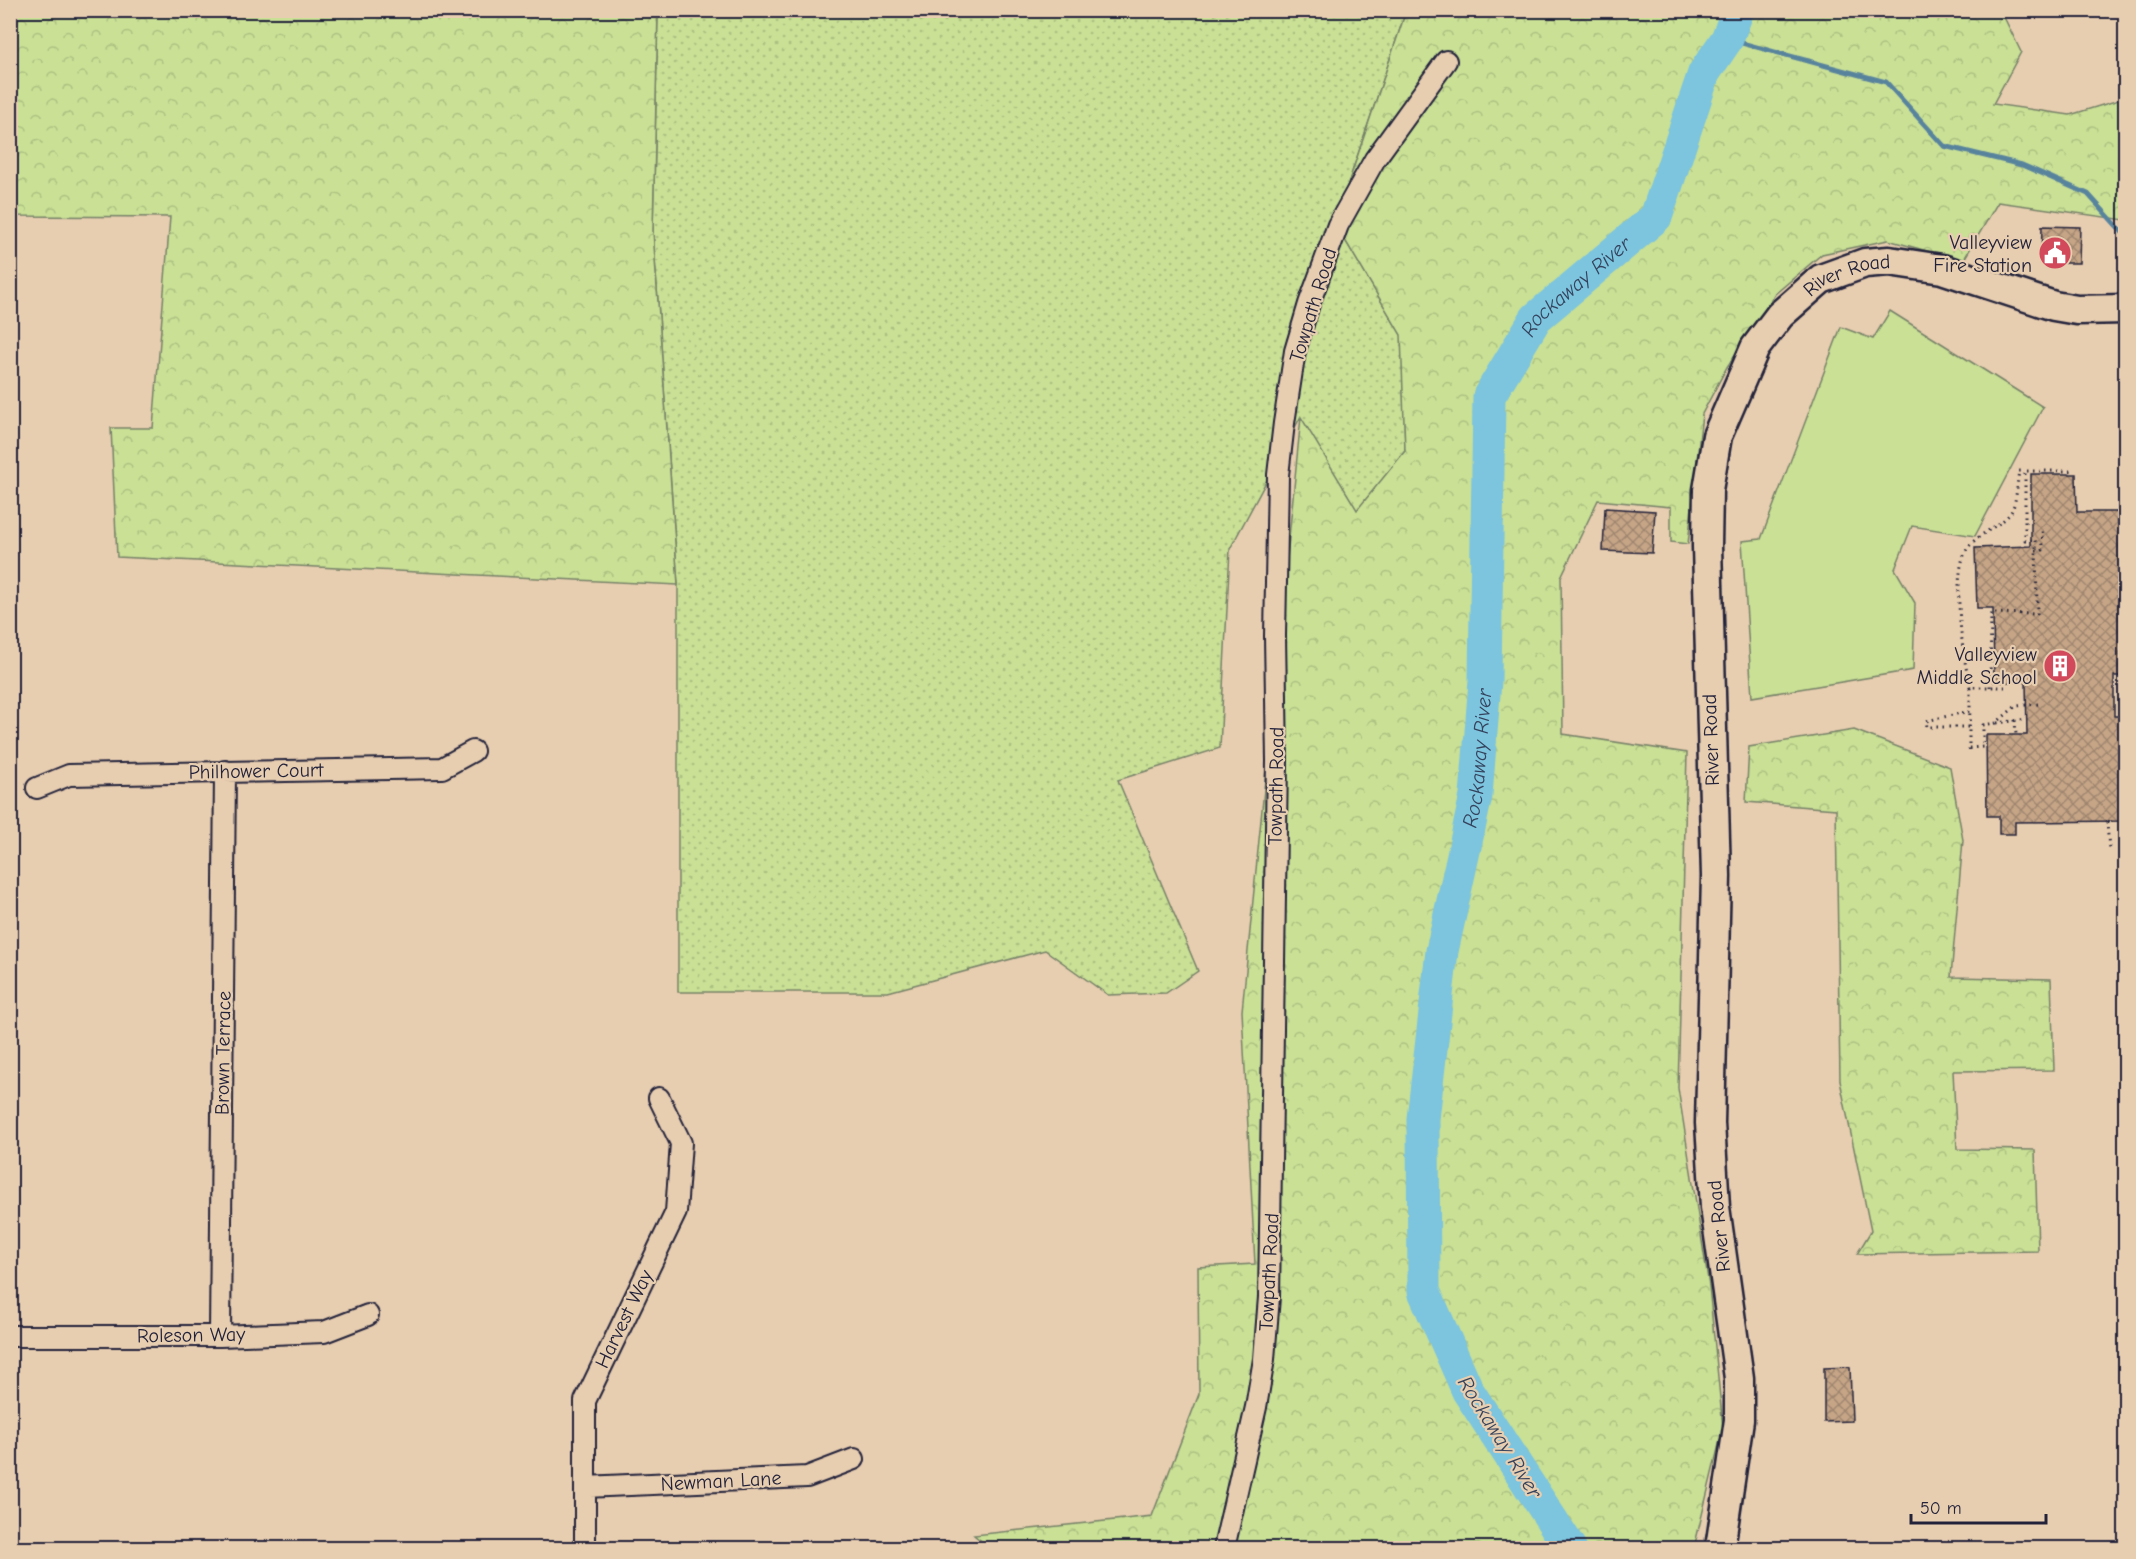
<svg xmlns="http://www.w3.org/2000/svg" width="2136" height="1559" viewBox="0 0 2136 1559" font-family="'Comic Neue',sans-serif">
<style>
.green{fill:url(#green-dots);stroke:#768168;stroke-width:1.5}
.forest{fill:url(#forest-crowns);stroke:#768168;stroke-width:1.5}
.pitch{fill:#c9e095;stroke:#768168;stroke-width:1.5}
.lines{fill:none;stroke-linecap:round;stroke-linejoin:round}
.stream{stroke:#59839d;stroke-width:5}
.river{stroke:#7dc4de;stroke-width:33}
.building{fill:url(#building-cross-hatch);stroke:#22223b;stroke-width:1.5}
.street-casing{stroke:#22223b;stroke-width:24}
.secondary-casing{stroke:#22223b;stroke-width:33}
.path{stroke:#22223b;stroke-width:3;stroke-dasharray:1.5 4.5;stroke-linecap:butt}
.street{stroke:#e8ceb0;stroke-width:20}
.secondary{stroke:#e8ceb0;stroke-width:28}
.labels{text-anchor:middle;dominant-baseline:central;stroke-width:4.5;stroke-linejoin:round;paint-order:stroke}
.poi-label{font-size:20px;fill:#22223b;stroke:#e8ceb0;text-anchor:end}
.street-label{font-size:20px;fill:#22223b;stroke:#e8ceb0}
.water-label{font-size:21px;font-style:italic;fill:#34425c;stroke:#e8ceb0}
</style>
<defs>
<pattern id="green-dots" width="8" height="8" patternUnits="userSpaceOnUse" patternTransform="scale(1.5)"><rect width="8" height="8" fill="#c9e095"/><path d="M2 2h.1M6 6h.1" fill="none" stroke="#acc081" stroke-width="1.8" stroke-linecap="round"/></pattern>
<pattern id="forest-crowns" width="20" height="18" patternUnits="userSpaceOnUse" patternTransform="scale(1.5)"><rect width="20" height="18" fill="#c9e095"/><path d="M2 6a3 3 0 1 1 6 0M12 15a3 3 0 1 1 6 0" fill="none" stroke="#acc081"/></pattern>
<pattern id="building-cross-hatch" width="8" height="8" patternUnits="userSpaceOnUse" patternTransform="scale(1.5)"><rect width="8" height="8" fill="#c6a586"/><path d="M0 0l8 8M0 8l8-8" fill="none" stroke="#a0866f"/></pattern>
</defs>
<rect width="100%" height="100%" fill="#e8ceb0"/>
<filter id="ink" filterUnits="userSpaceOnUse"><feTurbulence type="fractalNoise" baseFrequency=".0167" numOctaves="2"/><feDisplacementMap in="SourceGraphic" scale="12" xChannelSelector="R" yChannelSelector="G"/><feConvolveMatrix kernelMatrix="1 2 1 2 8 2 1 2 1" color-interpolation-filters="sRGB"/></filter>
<g filter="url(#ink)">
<path class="green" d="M658 11H1406L1335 223 1402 336 1405 451 1357 511 1300 418 1230 549 1220 748 1118 780 1198 971 1166 993 1108 995 1045 950 888 992H678V585L653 231Z"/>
<path class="forest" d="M11 10 658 11 653 231 678 585 117 557 111 428H153L170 217 11 216Z
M1406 11H2001L2021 52 1993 104 2070 115 2125 98V220L1998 202 1963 261 1888 240 1822 254 1775 294 1727 367 1702 414 1688 544 1671 542V507L1598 500 1561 577 1563 734 1687 753 1678 1088 1709 1286 1723 1428 1694 1548H1080V1545L1071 1548H990L974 1535 1152 1516 1199 1394 1198 1267 1255 1264 1242 1011 1301 417 1357 510 1405 451 1401 335 1335 223Z
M1854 730 1950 767 1963 840 1951 977 2051 979 2054 1070 1953 1071 1957 1149 2035 1150 2038 1251 1857 1254 1871 1231 1840 1081 1836 809 1746 802 1749 747Z"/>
<path class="pitch" d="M1890 311 2043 407 1975 536 1912 526 1895 569 1915 603 1913 670 1752 697 1742 541 1761 539 1841 327 1873 339Z"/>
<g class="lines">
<path class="stream" d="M1727 39 1886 82 1944 146 2022 165 2088 194 2126 236"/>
<path class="river" id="s1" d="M1570 1548 1468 1391 1424 1291 1423 1119 1442 951 1476 796 1485 681 1489 396 1536 318 1656 217 1704 73 1727 39 1738 10"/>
</g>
<path class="building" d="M2042 226 2080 227 2079 263H2041Z
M2031 474H2076L2077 512H2126V676H2114V716H2126V821L2015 822V834H1999V816H1987L1986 735H2027L2026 682H1994L1993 608H1977L1975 548 2031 546Z
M1605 508 1655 511 1652 553 1603 551Z
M1850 1367 1852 1421 1824 1422V1368Z"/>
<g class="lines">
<defs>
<path id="street" d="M37 788 69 775 442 768 473 751
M10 1336H220L324 1332 368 1315
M220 1336 225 771
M585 1487 807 1477 854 1459
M585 1548V1401L676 1212 681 1143 659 1098
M1224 1548 1256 1407 1264 1359 1269 1297 1277 761 1275 636 1278 475 1284 423 1295 351 1309 304 1338 225 1375 159 1446 61"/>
<g id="secondary">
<path id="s2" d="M1720 1548 1739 1420V1378L1715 1207 1710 1123 1716 876 1707 546 1708 490 1717 436 1755 348 1780 315 1821 279 1865 263 1889 261 1942 269 2054 306 2077 310 2126 309"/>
</g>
</defs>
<use href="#street" class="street-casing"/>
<use href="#secondary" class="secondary-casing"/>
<path class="path" d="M2036 550H2043L2042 527
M1970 687C1963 657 1951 578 1966 551 1975 534 2002 526 2011 512 2017 502 2017 482 2019 471H2025
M1990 687 1991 613 2037 614 2036 540H2025V471H2074
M2015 720 2016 735
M1997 723 2027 719
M1969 727 1970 711
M1969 748 1983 747V725L1996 723 2016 706 2038 704V707
M1969 750V727H1927L1926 721 1970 711V687H2005
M2107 822 2109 850"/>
<use href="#street" class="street"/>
<use href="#secondary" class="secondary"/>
</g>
</g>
<defs>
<symbol id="civic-disc" viewBox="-11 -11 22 22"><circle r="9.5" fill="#d1495b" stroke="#e8ceb0"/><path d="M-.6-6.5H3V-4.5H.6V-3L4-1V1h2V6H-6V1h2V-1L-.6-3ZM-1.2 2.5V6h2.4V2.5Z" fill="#fff"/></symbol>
<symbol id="building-disc" viewBox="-11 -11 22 22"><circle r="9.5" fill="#d1495b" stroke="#e8ceb0"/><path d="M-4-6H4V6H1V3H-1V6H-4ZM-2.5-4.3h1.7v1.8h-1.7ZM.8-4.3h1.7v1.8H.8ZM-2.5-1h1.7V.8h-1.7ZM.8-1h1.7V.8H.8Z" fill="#fff"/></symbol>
</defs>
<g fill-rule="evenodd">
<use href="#civic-disc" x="2036" y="234" width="38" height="38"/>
<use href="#building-disc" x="2041" y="647" width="38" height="38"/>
</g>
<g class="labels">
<g class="poi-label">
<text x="2032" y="242">Valleyview<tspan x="2032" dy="23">Fire Station</tspan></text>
<text x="2037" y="654">Valleyview<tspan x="2037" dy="23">Middle School</tspan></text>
</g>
<g class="street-label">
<text stroke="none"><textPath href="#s2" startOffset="1334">River Road</textPath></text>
<text transform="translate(1313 305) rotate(-73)">Towpath Road</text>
<text transform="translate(1711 740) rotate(-92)">River Road</text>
<text transform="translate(256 771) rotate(-1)">Philhower Court</text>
<text transform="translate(1276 786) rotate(-89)">Towpath Road</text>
<text transform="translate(223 1053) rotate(-89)">Brown Terrace</text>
<text transform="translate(1719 1226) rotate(-96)">River Road</text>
<text transform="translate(1269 1272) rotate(-87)">Towpath Road</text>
<text transform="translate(624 1319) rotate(-64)">Harvest Way</text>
<text transform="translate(191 1335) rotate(-1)">Roleson Way</text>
<text transform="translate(721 1481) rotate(-3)">Newman Lane</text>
</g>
<g class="water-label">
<text stroke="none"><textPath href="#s1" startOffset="1338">Rockaway River</textPath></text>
<text stroke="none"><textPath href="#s1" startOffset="834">Rockaway River</textPath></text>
<text transform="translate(1500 1437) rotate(58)">Rockaway River</text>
</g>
</g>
<rect width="2136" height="1559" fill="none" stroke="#e8ceb0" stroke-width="36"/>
<rect x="18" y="18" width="2100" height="1523" fill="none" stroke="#22223b" stroke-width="2" filter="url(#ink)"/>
<path d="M1911 1514v9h135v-9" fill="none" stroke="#22223b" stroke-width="3"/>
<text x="1920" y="1514" font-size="18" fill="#22223b" stroke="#e8ceb0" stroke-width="4.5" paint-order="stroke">50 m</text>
</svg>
